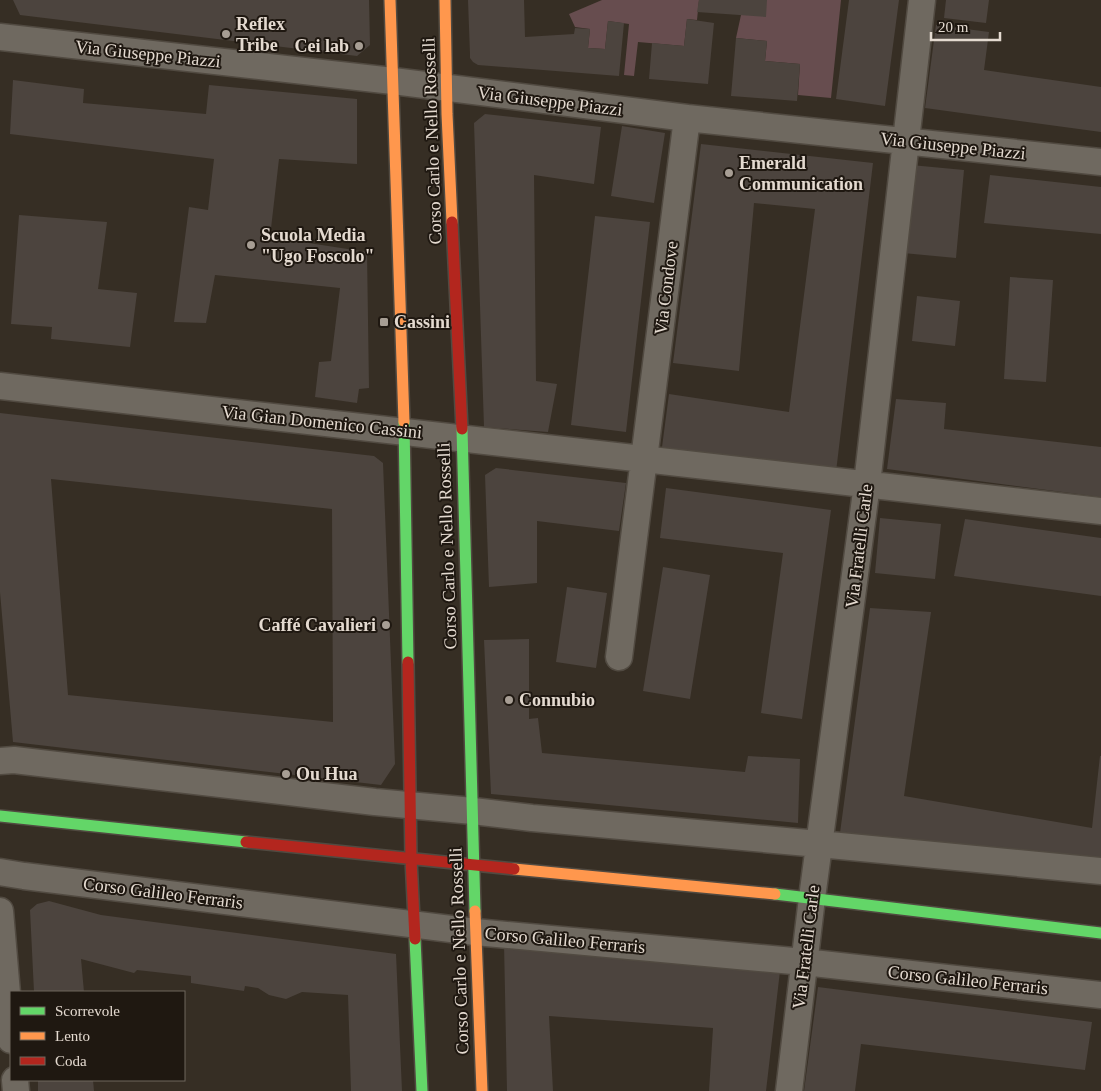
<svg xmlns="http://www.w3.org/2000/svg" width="1101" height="1091" viewBox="0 0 1101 1091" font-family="Georgia,serif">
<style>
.green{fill:#674d4f}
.building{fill:#4c443e;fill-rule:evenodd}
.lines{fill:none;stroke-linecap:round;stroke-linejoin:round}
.street-casing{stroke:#514a41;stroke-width:29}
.fast-casing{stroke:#514a41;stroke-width:14}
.slow-casing{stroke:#514a41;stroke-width:14}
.jam-casing{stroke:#514a41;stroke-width:14}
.street{stroke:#6f6960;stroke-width:26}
.fast{stroke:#63d668;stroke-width:11}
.slow{stroke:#ff974d;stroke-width:11}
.jam{stroke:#b3261e;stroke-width:11}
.poi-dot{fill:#a79e94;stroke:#1f1811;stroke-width:2}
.labels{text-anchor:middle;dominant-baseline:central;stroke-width:4;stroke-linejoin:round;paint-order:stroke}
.poi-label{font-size:18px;font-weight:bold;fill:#e4dad0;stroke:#1f1811;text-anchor:start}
.street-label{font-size:18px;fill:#e4dad0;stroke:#1f1811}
</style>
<rect width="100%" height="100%" fill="#362e24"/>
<path class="green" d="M602 0H699L697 20 687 19 684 46 638 42 634 76 624 75 629 24 608 21 605 49 588 48 590 29 575 27 569 14Z
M767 0H841L831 98 798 95 800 64 765 61 767 41 736 38 741 15Z"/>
<path class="building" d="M13 0H369L370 45 357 56 20 15Z
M468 0H524L525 37 574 34 575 28 590 29 588 48 605 49 608 21 624 23 619 76 478 65 473 62 470 58V54Z
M699 0H767L766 17 697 12Z
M849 0H899L885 106 836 99Z
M946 0H989L986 23 944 18Z
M687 19 714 23 708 84 649 79 652 43 684 46Z
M936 25 989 32 984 70 1101 87V132L925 108Z
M736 38 767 41 765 61 800 64 797 101 731 96Z
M13 80 84 89 83 103 206 114 209 85 357 99V164L279 159 270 237 367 252 369 388 359 389 357 403 315 397 319 362 331 361 340 288 215 275 206 323 174 322 189 207 208 210 214 159 10 134Z
M485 114 601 127 594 184 534 175 536 381 557 384 548 432 484 427 474 123Z
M622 126 665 133 654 203 611 196Z
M701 144 873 163 836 472 662 447 669 394 789 412 815 209 754 203 739 371 673 363Z
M911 165 964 170 956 258 903 253Z
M990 175 1101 187V234L984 223Z
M19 215 107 222 98 289 137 293 130 347 51 339 52 327 11 324Z
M595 216 650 222 626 432 571 425Z
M1010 277 1053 280 1046 382 1004 379Z
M917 296 960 301 955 346 912 341Z
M896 399 946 403 944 429 1101 447V497L887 469Z
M0 413 374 456 383 463 395 764 381 785 13 742 0 592ZM51 479 332 509 333 722 68 695Z
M496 468 626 483 619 531 537 521V583L489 587 485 475Z
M666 488 831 510 802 719 761 713 783 553 660 538Z
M880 518 941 524 935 579 875 573Z
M965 519 1101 538V596L954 576Z
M663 567 710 575 690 699 643 691Z
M567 587 607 593 596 668 556 662Z
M870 608 931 612 904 796 1092 828 1100 756H1101V861L840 833Z
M529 639V719L538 718 542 753 745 772 748 756 800 759 798 823 491 794 484 640Z
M49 901 101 915 396 954 402 1091H351L348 995 302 992 286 999 269 995 258 988 245 986 244 991 191 983V976L137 970 134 973 81 959 84 992H34L30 910 37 904Z
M504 943 780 971 766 1091H709L713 1028 549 1016 553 1091H507Z
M818 987 1092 1022 1085 1070 861 1044 855 1091H804Z
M38 1080H93L94 1091H38Z"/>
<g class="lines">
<defs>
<path id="street" d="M0 37 393 81 687 118 1101 162
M0 386 1101 511
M619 657 687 118
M0 761 14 760 375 802 473 811 532 818 819 844 1101 871
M0 872 24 876 475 932 804 962 1101 995
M0 911 11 1040
M15 1080 16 1091
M789 1091 812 898 867 484 922 0"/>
<path id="fast" d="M404 422 408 662
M462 429 475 911
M0 816 246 842
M775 894 1101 933
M415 939 422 1091"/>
<path id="slow" d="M390 0 404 422
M445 0 447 114 452 222
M514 869 775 894
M475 911 482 1091"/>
<path id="jam" d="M452 222 462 429
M408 662 411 859 415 939
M246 842 514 869"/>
</defs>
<use href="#street" class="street-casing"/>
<use href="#fast" class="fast-casing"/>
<use href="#slow" class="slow-casing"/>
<use href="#jam" class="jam-casing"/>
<use href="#street" class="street"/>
<use href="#fast" class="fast"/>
<use href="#slow" class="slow"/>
<use href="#jam" class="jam"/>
</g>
<g class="poi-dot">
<circle cx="226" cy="34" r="5"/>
<circle cx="359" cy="46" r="5"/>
<circle cx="729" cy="173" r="5"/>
<circle cx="251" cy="245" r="5"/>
<rect x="379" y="317" width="10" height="10" rx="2.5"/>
<circle cx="386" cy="625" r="5"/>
<circle cx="509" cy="700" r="5"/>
<circle cx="286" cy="774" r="5"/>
</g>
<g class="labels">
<g class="poi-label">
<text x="236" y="24">Reflex<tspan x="236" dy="21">Tribe</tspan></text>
<text x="349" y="46" text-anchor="end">Cei lab</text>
<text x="739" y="163">Emerald<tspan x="739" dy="21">Communication</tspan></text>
<text x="261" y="235">Scuola Media<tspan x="261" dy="21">"Ugo Foscolo"</tspan></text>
<text x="394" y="322">Cassini</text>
<text x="376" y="625" text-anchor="end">Caffé Cavalieri</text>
<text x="519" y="700">Connubio</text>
<text x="296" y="774">Ou Hua</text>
</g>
<g class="street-label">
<text transform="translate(148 54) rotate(6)">Via Giuseppe Piazzi</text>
<text transform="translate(550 101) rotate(7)">Via Giuseppe Piazzi</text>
<text transform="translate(432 141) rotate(-92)">Corso Carlo e Nello Rosselli</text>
<text transform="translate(953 146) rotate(6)">Via Giuseppe Piazzi</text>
<text transform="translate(666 288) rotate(-83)">Via Condove</text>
<text transform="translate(322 422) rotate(6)">Via Gian Domenico Cassini</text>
<text transform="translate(447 546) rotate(-92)">Corso Carlo e Nello Rosselli</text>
<text transform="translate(859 546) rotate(-83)">Via Fratelli Carle</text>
<text transform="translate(163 893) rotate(7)">Corso Galileo Ferraris</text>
<text transform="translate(565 940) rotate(5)">Corso Galileo Ferraris</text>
<text transform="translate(806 947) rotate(-83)">Via Fratelli Carle</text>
<text transform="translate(459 951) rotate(-92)">Corso Carlo e Nello Rosselli</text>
<text transform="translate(968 980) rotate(6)">Corso Galileo Ferraris</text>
</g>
</g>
<rect x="10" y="991" width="175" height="90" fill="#1f1811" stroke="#6e665d"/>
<rect x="20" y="1007" width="25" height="8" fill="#63d668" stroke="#6e665d"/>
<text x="55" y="1016" font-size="15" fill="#e4dad0">Scorrevole</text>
<rect x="20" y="1032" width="25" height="8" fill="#ff974d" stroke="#6e665d"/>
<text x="55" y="1041" font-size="15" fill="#e4dad0">Lento</text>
<rect x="20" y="1057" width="25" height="8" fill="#b3261e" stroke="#6e665d"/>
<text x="55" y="1066" font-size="15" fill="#e4dad0">Coda</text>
<path d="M931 32v8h69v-8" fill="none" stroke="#e4dad0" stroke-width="2.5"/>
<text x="938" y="32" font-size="15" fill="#e4dad0" stroke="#1f1811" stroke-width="4" paint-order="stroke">20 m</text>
</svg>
